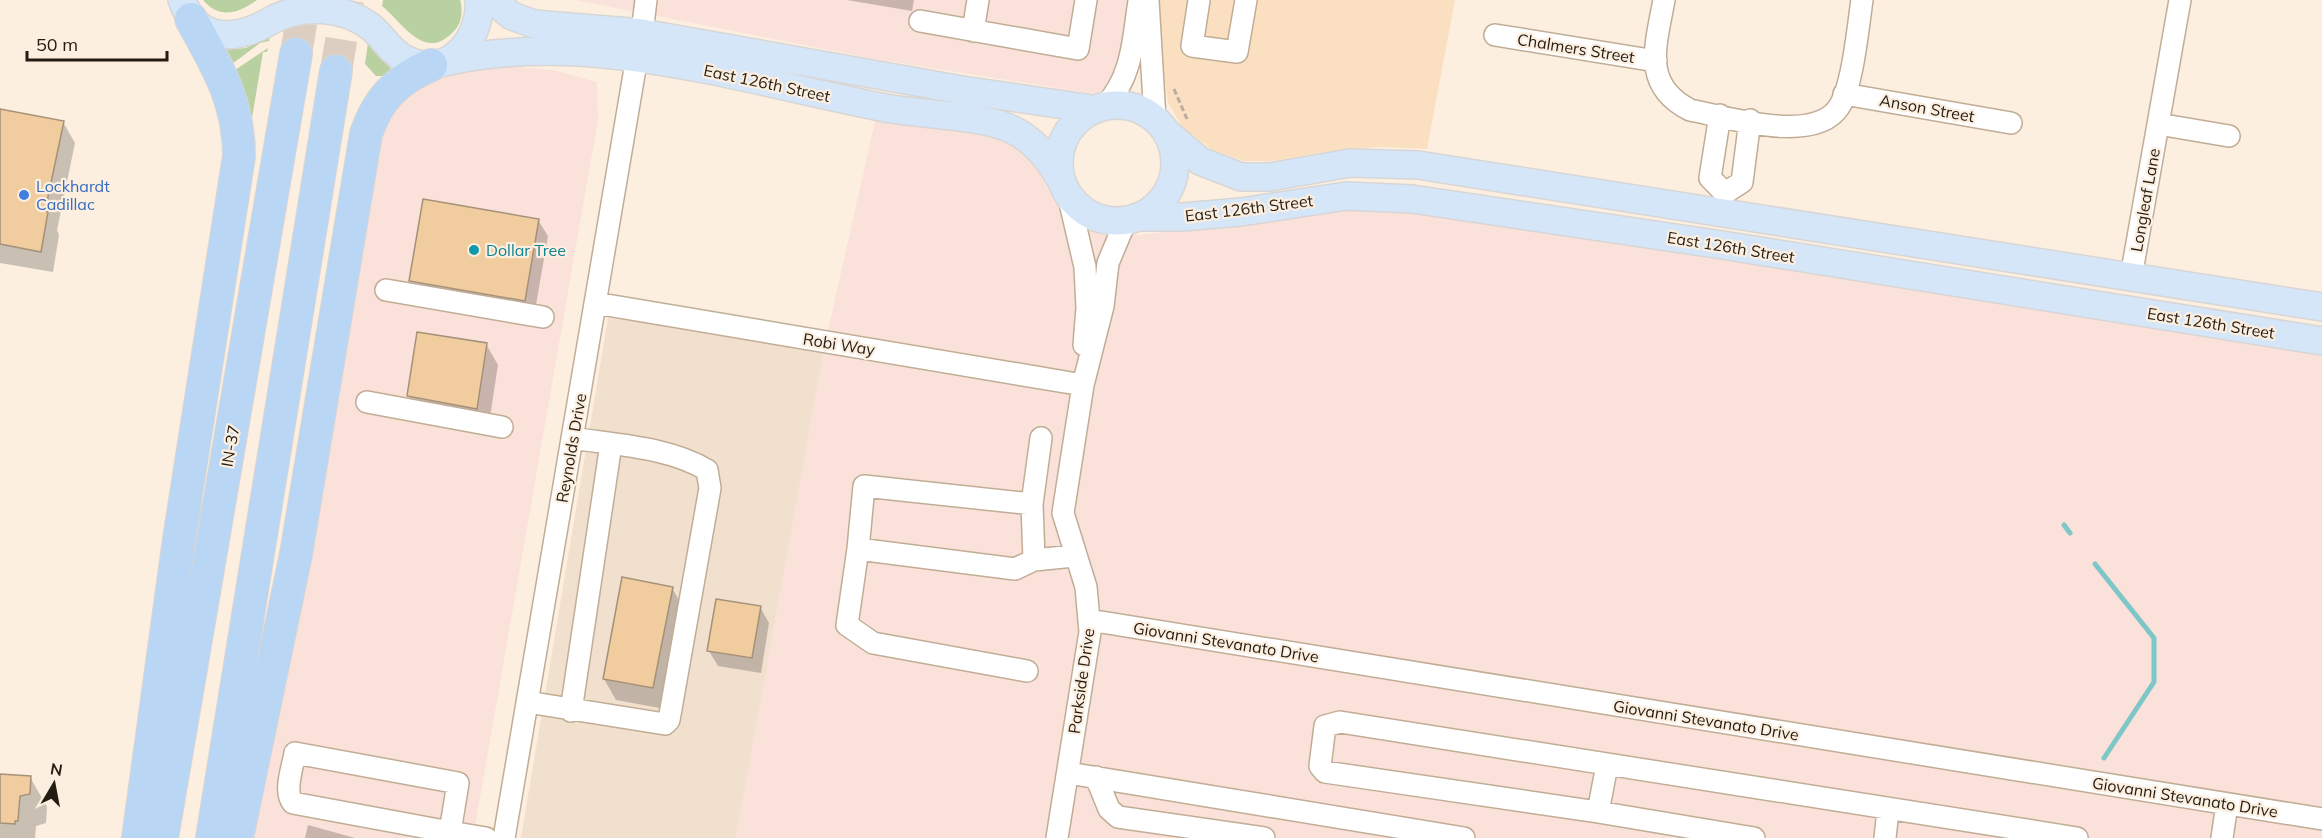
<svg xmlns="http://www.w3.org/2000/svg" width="2322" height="838" viewBox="0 0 2322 838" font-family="Mulish,sans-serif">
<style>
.commercial{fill:#fae1d9}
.industrial{fill:#f2e0cf}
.built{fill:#fae0c0}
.green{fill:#b9d0a0}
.shadow{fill:#0003}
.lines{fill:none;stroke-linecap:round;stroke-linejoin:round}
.stream{stroke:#7ec7c9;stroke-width:5}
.building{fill:#f1cc9e;stroke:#a49179;stroke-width:1.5}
.highway-tunnel{stroke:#dccfc1;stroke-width:32;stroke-dasharray:32 16;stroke-linecap:butt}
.minor-casing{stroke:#c1ad95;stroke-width:24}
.major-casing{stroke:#d8d6d5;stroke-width:30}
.highway-casing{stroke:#d8d6d5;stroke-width:34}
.path{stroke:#b8ac9f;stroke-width:3;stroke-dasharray:6 3;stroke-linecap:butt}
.minor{stroke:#fff;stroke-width:21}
.major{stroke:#d5e6f9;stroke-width:27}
.highway{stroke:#b9d6f5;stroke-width:32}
.major-bridge-casing{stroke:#d8d6d5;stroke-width:30;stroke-linecap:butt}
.major-bridge{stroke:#d5e6f9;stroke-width:27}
.shop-dot{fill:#3f7fe0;stroke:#fcefe0;stroke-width:2}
.culture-dot{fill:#0f9aa8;stroke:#fcefe0;stroke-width:2}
.labels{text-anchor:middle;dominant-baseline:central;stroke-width:4.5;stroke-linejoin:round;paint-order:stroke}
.street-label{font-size:16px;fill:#241c13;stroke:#fcefe0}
.shop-label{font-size:16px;fill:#366cbe;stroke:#fcefe0;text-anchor:start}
.culture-label{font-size:16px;fill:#0d838f;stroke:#fcefe0;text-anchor:start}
</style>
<rect width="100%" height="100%" fill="#fcefe0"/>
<path class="commercial" d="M576 0H1128L1122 58 1109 87 1096 94 875 59Z
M426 60 553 70 597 82 598 119 473 838H252L366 164 388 107Z
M876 117 917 121 1008 140 1033 160 1052 197 1102 231 1141 235 1350 208 1434 211 2322 350V838H736L825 344Z"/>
<path class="industrial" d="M608 318 825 344 736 838H521Z"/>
<path class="built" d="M1160 0H1455L1427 149 1378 147 1345 149 1271 161H1245L1214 151 1182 127 1168 102 1158 37Z"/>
<path class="green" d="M203 0H257C238 13 220 20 203 0Z
M383 0H460C463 10 462 23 454 31 425 63 403 23 382 6Z
M270 36 269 41 260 43 232 64 221 50 246 48Z
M368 43 391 69 383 76H376L365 64Z
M268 48 267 52H263L248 142 235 70Z"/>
<path class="shadow" d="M847 0H914L912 11Z
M0 111 63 122 75 143 57 230 59 235 53 272 0 263Z
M538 220 548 236 534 316 420 297 411 281Z
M486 344 498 365 488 430 420 417 408 396Z
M672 588 684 609 665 709 616 700 604 679Z
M760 607 769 623 761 673 718 666 709 651Z
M0 775 30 777 47 807 46 823 36 826 35 838H0Z
M308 825 355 838H305Z"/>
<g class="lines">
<path class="stream" d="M2064 525 2070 533
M2095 564 2154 638V682L2104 758"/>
</g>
<path class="building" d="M0 109 64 121 45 211 48 212 41 252 0 244Z
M423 199 539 219 525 301 409 281Z
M417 332 487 343 477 409 407 396Z
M622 577 673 587 653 688 603 679Z
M716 599 761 606 752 658 707 651Z
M0 774 31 776 30 794 20 796 18 821H15V824L0 823Z"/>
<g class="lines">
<path class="highway-tunnel" d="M296 54 305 0
M336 71 348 0"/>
<defs>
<path id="minor" d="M1148 0 1155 119
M1199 0 1192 46 1237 52 1246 0
M1664 0C1656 45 1641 85 1690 110 1727 117 1814 145 1839 107 1853 85 1858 27 1862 0
M920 21 1078 49 1086 0
M973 31 978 0
M642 33 646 0
M1495 35 1656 61
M1844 94 2011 123
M1105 106C1133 76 1133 39 1139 1
M1720 115 1710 178 1725 193
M2158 124 2229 136
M1725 193 1742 182 1750 120
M1068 194 1085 267 1087 308 1084 345
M2131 277 2180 0
M386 290 543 317
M595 303 1083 385
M367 402 502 427
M1041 438 1032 504 1034 560 1074 556
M858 549 864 486 1032 504
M1089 620 2322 819
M1027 671 873 643 847 625 858 549 1015 569 1034 560
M527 702 665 724 669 720 710 488 707 470C668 447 617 445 572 438
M571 711 611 444
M295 753 458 783 450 832 293 803C283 791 293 767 295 753Z
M1068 773 1464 838
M1096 777 1109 809 1118 817 1264 838
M1598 812 1607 765
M449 838 450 832 486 838
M504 838 637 57
M1057 838 1090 632 1086 587 1063 513 1083 385 1103 306 1108 263 1126 220
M1754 838 1598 812 1325 772 1320 766 1325 726 1340 722 2077 838
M1885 838 1888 810
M2222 838 2227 804"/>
<path id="major" d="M182 0C198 44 237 41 272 20
M492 0 512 16 534 24 642 33 962 90 1093 109
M371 27C383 37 391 52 405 59 446 81 482 40 479 0
M444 62C591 29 742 80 886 108 922 115 982 115 1011 129 1035 140 1051 161 1063 184
M1059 163a58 58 0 1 1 116 0a58 58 0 1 1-116 0Z
M1167 133 1200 161 1241 177H1270L1350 163 1418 165 2322 307
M1137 217H1182L1241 212 1346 196 1412 199 1716 244 2322 341"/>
<path id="highway" d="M138 838 179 539 239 156C239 101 217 66 191 19
M162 838 296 54
M212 838 336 71
M237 838 296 554 366 134C378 98 397 80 431 65"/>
</defs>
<use href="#minor" class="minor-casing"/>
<use href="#major" class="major-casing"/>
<use href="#highway" class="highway-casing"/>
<path class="path" d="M1174 89 1187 119"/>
<use href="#minor" class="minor"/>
<use href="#major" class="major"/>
<use href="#highway" class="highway"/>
<defs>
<path id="major-bridge" d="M272 20C303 4 343 6 371 27"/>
</defs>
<use href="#major-bridge" class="major-bridge-casing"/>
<use href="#major-bridge" class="major-bridge"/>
</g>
<circle class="shop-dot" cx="24" cy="195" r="6"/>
<circle class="culture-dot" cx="474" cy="250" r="6"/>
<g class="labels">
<g class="street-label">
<text transform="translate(1576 48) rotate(9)">Chalmers Street</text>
<text transform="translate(767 83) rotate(12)">East 126th Street</text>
<text transform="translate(1927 108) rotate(10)">Anson Street</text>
<text transform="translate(2145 200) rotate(-80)">Longleaf Lane</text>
<text transform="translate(1249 208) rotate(-7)">East 126th Street</text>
<text transform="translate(1731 247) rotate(9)">East 126th Street</text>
<text transform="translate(2211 323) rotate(9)">East 126th Street</text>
<text transform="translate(839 344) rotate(9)">Robi Way</text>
<text transform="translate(230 446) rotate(-80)">IN-37</text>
<text transform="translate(571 448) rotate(-80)">Reynolds Drive</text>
<text transform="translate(1226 642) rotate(9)">Giovanni Stevanato Drive</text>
<text transform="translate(1081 681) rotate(-82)">Parkside Drive</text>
<text transform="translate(1706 720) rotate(9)">Giovanni Stevanato Drive</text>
<text transform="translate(2185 797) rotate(9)">Giovanni Stevanato Drive</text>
</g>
<g class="shop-label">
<text x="36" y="186">Lockhardt<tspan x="36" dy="18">Cadillac</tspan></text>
</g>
<g class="culture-label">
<text x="486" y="250">Dollar Tree</text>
</g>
</g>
<g transform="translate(54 784) rotate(10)" stroke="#fcefe0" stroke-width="4.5" paint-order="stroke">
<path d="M0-4.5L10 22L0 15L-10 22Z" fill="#241c13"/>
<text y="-9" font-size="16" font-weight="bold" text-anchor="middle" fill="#241c13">N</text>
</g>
<path d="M27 51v9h140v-9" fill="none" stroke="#241c13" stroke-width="3"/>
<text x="36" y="51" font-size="18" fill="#241c13" stroke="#fcefe0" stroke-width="4.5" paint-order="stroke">50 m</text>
</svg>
